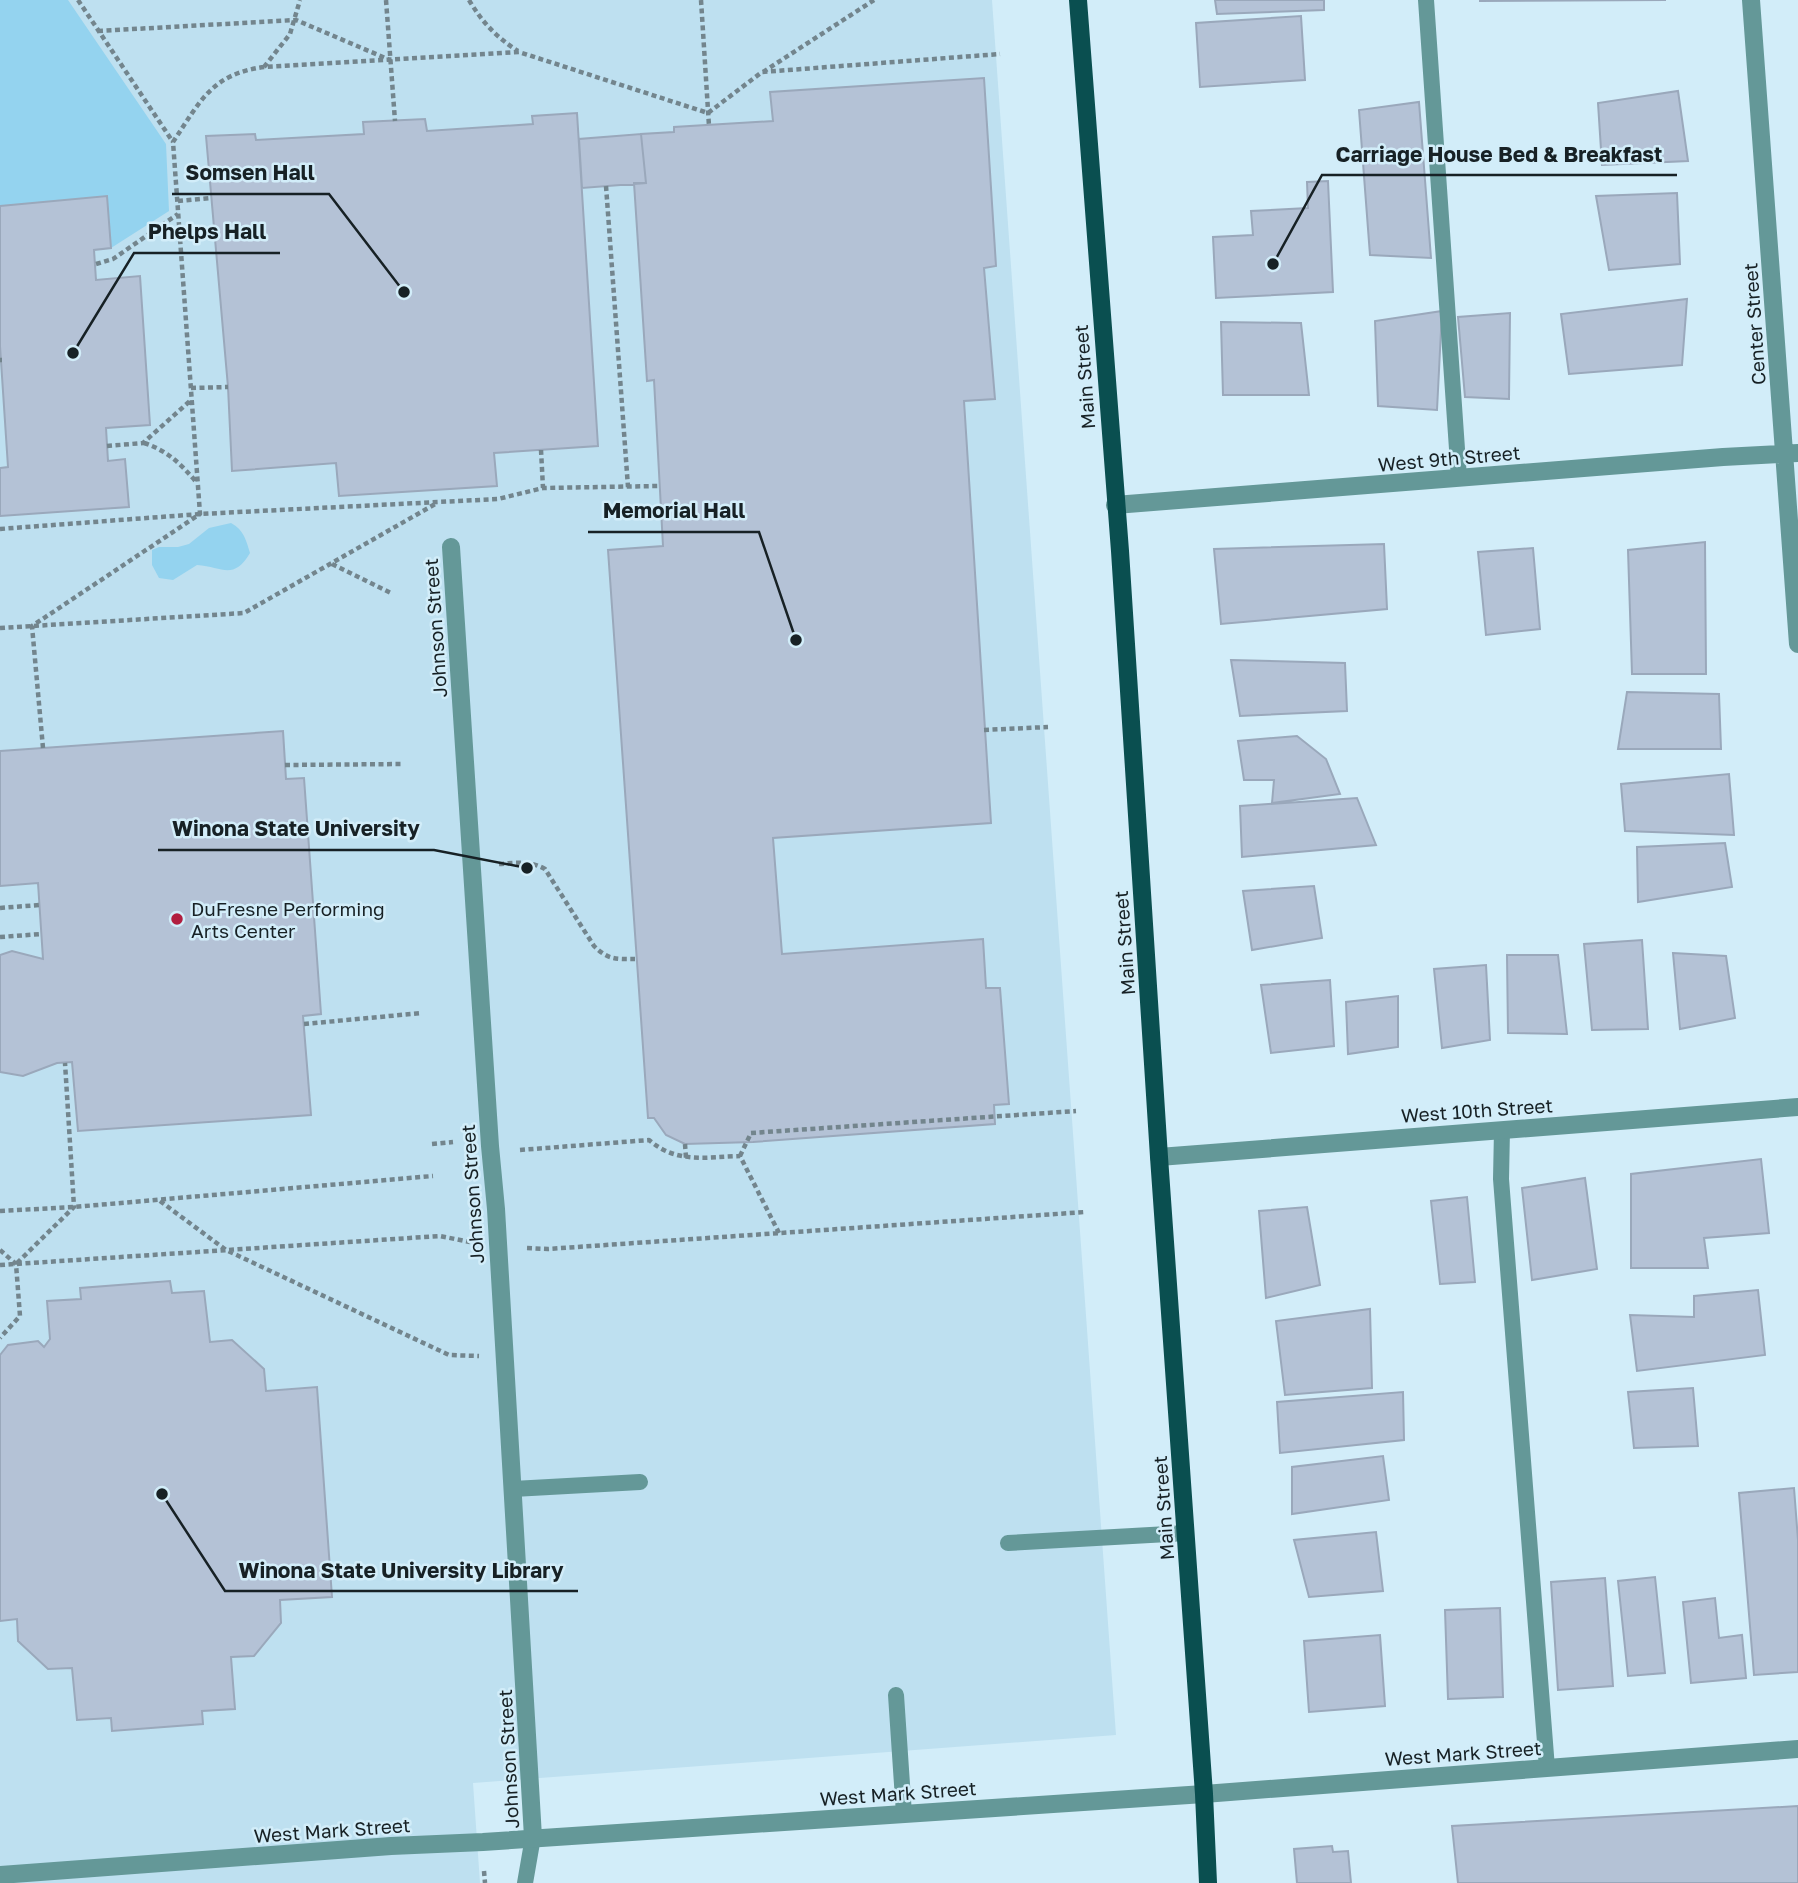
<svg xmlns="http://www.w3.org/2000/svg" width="1798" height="1883" viewBox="0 0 1798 1883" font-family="'Golos Text',sans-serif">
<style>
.built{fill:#bee0f0}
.green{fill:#94d3ef}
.building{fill:#b4c2d6;stroke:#9aa8bb;stroke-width:2}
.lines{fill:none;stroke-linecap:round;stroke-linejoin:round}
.path{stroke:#73858d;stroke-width:4.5;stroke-dasharray:5 3.5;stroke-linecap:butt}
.service{stroke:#649898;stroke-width:16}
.minor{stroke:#649898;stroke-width:18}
.primary{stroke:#0a4f50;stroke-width:18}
.poi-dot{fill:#b11e3f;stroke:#d2edf9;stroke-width:2.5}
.labels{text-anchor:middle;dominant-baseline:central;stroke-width:5;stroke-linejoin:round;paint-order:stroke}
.street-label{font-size:19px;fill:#172125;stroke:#d2edf9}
.poi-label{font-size:19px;fill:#172125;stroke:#d2edf9;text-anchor:start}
.leader{fill:none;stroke:#172125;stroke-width:2.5}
.callout-dot{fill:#172125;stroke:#d2edf9;stroke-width:2.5}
.callout-label{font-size:21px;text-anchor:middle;font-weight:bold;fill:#172125;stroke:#d2edf9;stroke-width:5;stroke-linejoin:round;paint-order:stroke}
</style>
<rect width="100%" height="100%" fill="#d2edf9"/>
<path class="built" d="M0 0H992L1116 1735 473 1783 480 1883H0Z"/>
<path class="green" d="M0 0H68L166 144 169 211 111 248 107 197 0 206Z
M231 523C244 530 246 540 250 553 233 581 223 567 197 565L173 580 159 578 152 565V550L159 547H178L189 544 209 528Z"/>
<path class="building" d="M1215 0H1324V10L1217 14Z
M1480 0H1666L1480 1Z
M1301 16 1305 80 1200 87 1196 23Z
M984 78 996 266 984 268 995 399 964 401 991 823 773 838 782 954 983 939 986 988H1000L1009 1104 994 1105 995 1124 753 1142 685 1144 666 1135 654 1118H648L608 550 663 546 654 380 647 381 634 183H646L641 134 674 132V127L773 121 770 92Z
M1678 91 1688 161 1602 165 1598 103Z
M1419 102 1431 258 1370 255 1359 110Z
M577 113 598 446 494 453 497 486 339 496 336 463 232 471 228 387 206 136 255 134 256 140 364 134 363 122 425 119 427 131 533 124 532 116Z
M641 134 646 183 582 188 579 139Z
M1328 181 1333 292 1216 298 1213 237 1253 235 1251 211 1308 208 1307 182Z
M1677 193 1680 264 1609 270 1596 196Z
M107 196 111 248 94 250 96 280 140 276 150 425 106 428 108 461 125 459 129 507 0 516V468L8 467 0 346V206Z
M1687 299 1682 365 1569 374 1561 314Z
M1442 311 1437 410 1378 406 1375 321Z
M1510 313 1509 399 1465 397 1458 317Z
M1221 322 1301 323 1309 395H1223Z
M1705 542 1706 674H1632L1628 550Z
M1384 544 1387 609 1221 624 1214 549Z
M1533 548 1540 629 1486 635 1478 552Z
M1231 660 1345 663 1347 711 1240 716Z
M1627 692 1719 694 1721 749H1618Z
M283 731 286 779 304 778 321 1014 303 1016 311 1115 78 1131 72 1062 57 1063 23 1076 0 1072V955L12 951 43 959 38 883 0 886V751Z
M1297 736 1326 759 1340 794 1272 803 1274 780H1244L1238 741Z
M1729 774 1734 835 1625 831 1621 784Z
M1357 798 1376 845 1242 857 1240 806Z
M1725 843 1732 887 1638 902 1637 847Z
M1314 886 1322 938 1252 950 1243 891Z
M1642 940 1648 1029 1592 1030 1584 944Z
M1673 953 1726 956 1735 1018 1680 1029Z
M1507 955H1558L1567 1034 1508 1033Z
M1486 965 1490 1040 1442 1048 1434 969Z
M1330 980 1334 1046 1271 1053 1261 985Z
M1398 996V1047L1348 1054 1346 1002Z
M1761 1159 1769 1233 1704 1238 1708 1268H1631V1174Z
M1585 1178 1597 1269 1532 1280 1522 1188Z
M1467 1197 1475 1282 1440 1284 1431 1201Z
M1307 1207 1320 1285 1266 1298 1259 1211Z
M170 1281 172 1293 204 1291 210 1342 232 1340 264 1369 266 1391 317 1387 332 1597 280 1600 281 1623 254 1656 231 1657 235 1709 202 1711 203 1724 112 1731 111 1718 77 1720 72 1668 48 1669 18 1641 17 1619 0 1621V1355L8 1345 38 1341 44 1347 50 1339 47 1301 81 1299 80 1288Z
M1758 1290 1765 1355 1637 1371 1630 1315 1694 1317V1296Z
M1370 1309 1372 1388 1285 1395 1276 1321Z
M1693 1388 1698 1446 1634 1448 1628 1392Z
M1403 1392 1404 1440 1280 1453 1277 1402Z
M1383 1456 1389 1500 1292 1514V1467Z
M1794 1488 1798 1540V1672L1754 1675 1739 1493Z
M1376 1532 1383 1591 1309 1597 1294 1540Z
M1655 1577 1665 1673 1628 1676 1618 1581Z
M1605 1578 1613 1686 1558 1690 1551 1582Z
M1715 1598 1719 1638 1742 1635 1746 1678 1691 1683 1683 1602Z
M1500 1608 1503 1697 1448 1699 1445 1610Z
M1380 1635 1385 1706 1309 1712 1304 1641Z
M1798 1806V1883H1458L1452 1826Z
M1332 1846 1333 1852 1348 1851 1351 1883H1297L1294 1849Z"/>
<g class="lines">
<path class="path" d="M78 0 173 142
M386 0 395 121
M469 0C482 22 496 37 518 51
M701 0 709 126
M98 31 296 20 390 60
M264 67 290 34 300 0
M763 72 874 0
M606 186 628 487
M178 201 211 198
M96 264 113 259 178 214
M0 360H2
M191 388 228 387
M144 443C168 451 181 464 197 483
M107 446 143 443 191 400
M541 450 543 488
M0 529 200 514 498 499 543 488 659 486
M332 564 391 593
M0 628 244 613 437 503
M984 730 1048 727
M43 748 32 626 200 514 173 142C200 102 211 74 264 67L519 52 708 113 762 72 1000 54
M285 765 404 764
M499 864C516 863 529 860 545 869L594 946C608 960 616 959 635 959
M0 908 39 905
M0 937 41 934
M304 1024 422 1013
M432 1144 453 1142
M685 1144 686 1158
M520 1150 649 1140C677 1164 706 1157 740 1156L779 1233
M740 1156 751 1133 1076 1111
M160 1201 226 1250 449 1355 479 1356
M0 1211 74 1207 433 1176
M527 1248 548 1249 1085 1212
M0 1250 16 1264 20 1316 0 1338
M17 1263 74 1207 65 1063
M0 1265 440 1236 470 1242
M484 1871 485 1883"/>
<path class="service" d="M1426 0 1459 478
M1502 1130 1501 1179 1547 1768
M513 1489 640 1482
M1008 1543 1186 1533
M896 1695 904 1814
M525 1883 533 1837"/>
<path class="minor" d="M1751 0 1798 644
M1115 505 1723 457 1798 453
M451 547 490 1146 496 1209 533 1837
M1159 1157 1798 1107
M0 1875 391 1846 483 1842 1204 1794 1798 1749"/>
<path class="primary" d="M1078 0 1120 551 1159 1157 1204 1794 1208 1883"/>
</g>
<circle class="poi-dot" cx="177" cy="919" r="7"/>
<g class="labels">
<g class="street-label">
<text transform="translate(1754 324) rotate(-94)">Center Street</text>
<text transform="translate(1084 377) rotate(-94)">Main Street</text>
<text transform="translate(1449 458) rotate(-5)">West 9th Street</text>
<text transform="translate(435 628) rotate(-94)">Johnson Street</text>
<text transform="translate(1124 943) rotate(-94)">Main Street</text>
<text transform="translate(1477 1110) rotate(-4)">West 10th Street</text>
<text transform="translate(472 1194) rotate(-94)">Johnson Street</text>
<text transform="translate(1163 1508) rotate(-94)">Main Street</text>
<text transform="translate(1463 1753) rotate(-4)">West Mark Street</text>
<text transform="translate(508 1759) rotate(-93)">Johnson Street</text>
<text transform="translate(898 1793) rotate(-4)">West Mark Street</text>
<text transform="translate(332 1830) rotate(-4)">West Mark Street</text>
</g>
<g class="poi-label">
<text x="191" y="908">DuFresne Performing<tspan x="191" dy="22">Arts Center</tspan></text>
</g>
</g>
<path class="leader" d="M1273 264L1322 175H1677M404 292L329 194H172M73 353L134 253H280M796 640L759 532H588M527 868L434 850H158M162 1494L225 1591H578"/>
<g class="callout-dot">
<circle cx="1273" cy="264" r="7"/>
<circle cx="404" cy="292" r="7"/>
<circle cx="73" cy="353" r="7"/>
<circle cx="796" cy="640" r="7"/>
<circle cx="527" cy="868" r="7"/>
<circle cx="162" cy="1494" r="7"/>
</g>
<g class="callout-label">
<text x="1499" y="162">Carriage House Bed &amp; Breakfast</text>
<text x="250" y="180">Somsen Hall</text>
<text x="207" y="239">Phelps Hall</text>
<text x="674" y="518">Memorial Hall</text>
<text x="296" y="836">Winona State University</text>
<text x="401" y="1578">Winona State University Library</text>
</g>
</svg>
